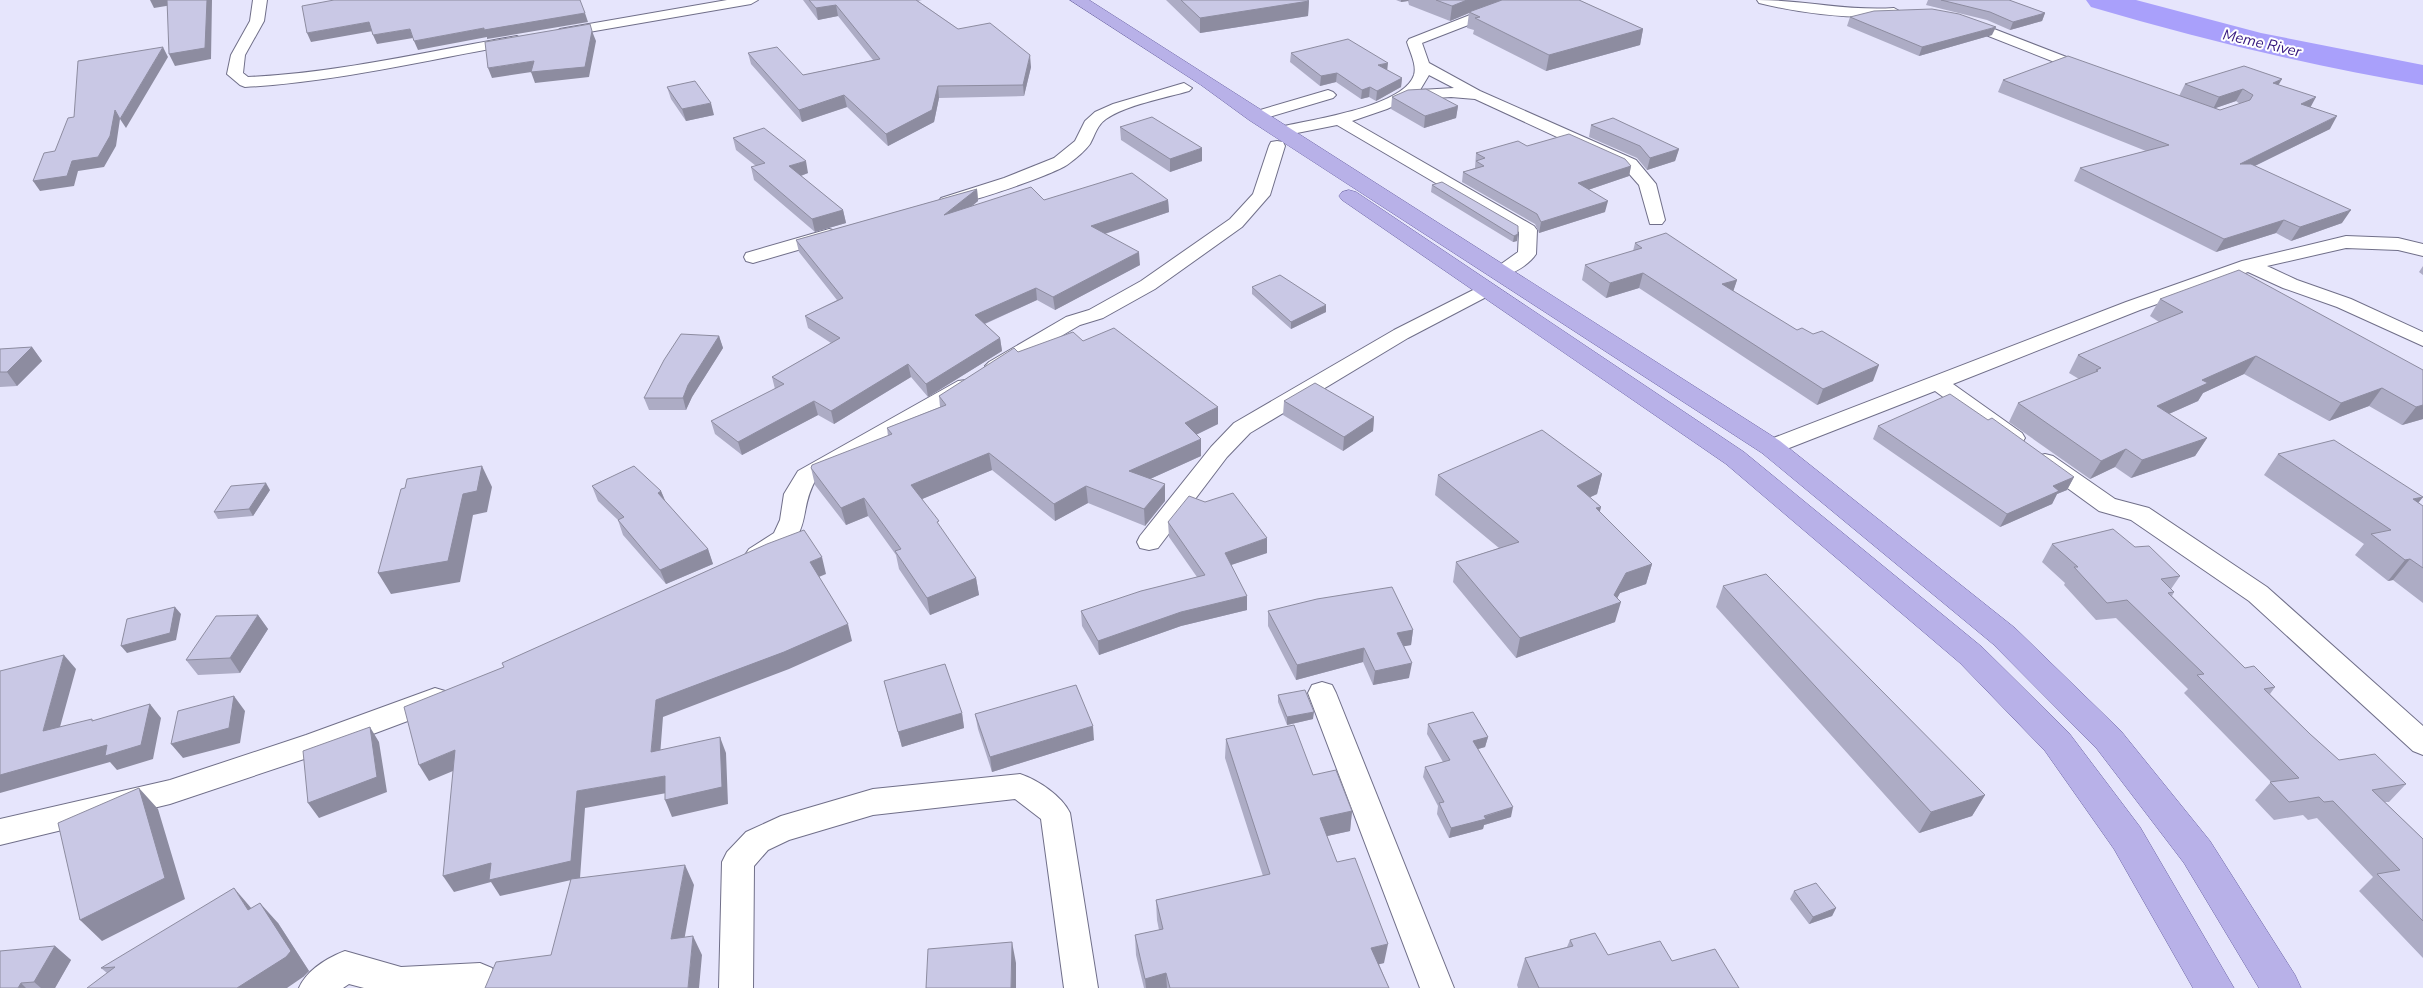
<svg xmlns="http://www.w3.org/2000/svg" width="2423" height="988" viewBox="0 0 2423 988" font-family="'Nunito Sans',sans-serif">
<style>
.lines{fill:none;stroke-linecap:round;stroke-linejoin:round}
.river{fill:#a9a0fb;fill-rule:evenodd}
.street-casing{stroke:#706f89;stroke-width:2}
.primary-casing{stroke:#6c65a4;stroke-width:1}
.street{fill:#fff;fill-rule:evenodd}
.primary{fill:#b8b1e8;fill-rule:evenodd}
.wall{fill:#adacc5;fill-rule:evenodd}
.shaded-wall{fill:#8d8ca0}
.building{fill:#c9c8e5;stroke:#8d8ca0}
.labels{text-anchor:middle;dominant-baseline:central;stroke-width:4;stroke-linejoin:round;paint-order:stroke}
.far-water-label{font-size:15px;font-style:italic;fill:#35167e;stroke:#fff}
</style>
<rect width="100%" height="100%" fill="#e6e5fc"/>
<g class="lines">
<path class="river" d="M2086 0H2136L2261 33 2423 65V85C2311 66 2200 39 2091 7Z"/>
<defs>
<path id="street" d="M253 0H267L264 21 245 55 243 73 248 77C339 73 428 51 517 36L524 40 517 44C427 60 336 82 245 87L240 85 227 74 231 55 250 21Z
M727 0H758L751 4 560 37 553 33 560 29Z
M1508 0H1527L1525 3 1422 43 1429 63 1480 91 1636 160 1656 184 1665 220 1662 224H1650L1639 185 1624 168 1475 99 1451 97 1406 100 1387 109 1352 121 1534 226 1537 230 1536 254C1529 265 1507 279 1493 276L1490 272 1518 252 1519 232 1337 125 1282 136 1274 131 1276 128C1306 120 1403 108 1414 75 1417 65 1410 52 1407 42L1409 39ZM1429 75 1454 88 1420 90Z
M1757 0C1804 0 1846 11 1894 8L1901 12 1894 16C1848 19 1804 14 1759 3Z
M1963 17 2095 68 2098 71 2090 76 2085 74 1958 24 1956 21 1958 18Z
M1184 83 1192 88 1189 91C1165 98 1126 105 1106 119 1097 125 1095 135 1090 144 1085 151 1074 160 1067 165 1052 175 955 209 941 206L938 202 941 198 1004 178 1054 158 1075 141 1085 121 1095 112 1113 104Z
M1328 90 1333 92 1336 95 1333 98 1256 121 1248 116 1250 113Z
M1277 141 1283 142 1285 146 1270 195 1242 227 1155 289 1103 318 1080 325 1003 370 996 372 989 370 985 366 989 362 1066 317 1089 310 1141 281 1230 219 1253 194 1269 146 1271 142Z
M829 229 836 231 838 235 836 239 753 263 746 261 744 257 746 253Z
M2346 236 2398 238 2423 244V256L2398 250 2346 248 2267 266 2297 280 2351 299 2423 332V346L2337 307 2283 288 2248 272 2140 310 1953 384 2022 433 2025 438 2022 443 2014 445 2006 443 1935 391 1779 452 1771 454 1763 452 1760 447 1763 442 2126 302 2242 261Z
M1485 284 1492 286 1495 290 1492 294 1408 338 1250 433 1227 457 1158 548 1149 550 1140 548 1137 542 1140 536 1211 447 1234 423 1394 330Z
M966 380 974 381 977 386 974 391 815 481C798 512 813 531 778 554 767 561 761 565 749 561L745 555 749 549 774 533 780 520 784 494 798 471 958 381Z
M2045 454 2053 456 2115 499 2149 508 2267 587 2423 726V755L2413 751 2249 601 2131 520 2099 511 2037 466 2033 461 2037 456Z
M1322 682 1332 685 1336 693 1454 988H1420L1308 693 1312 685Z
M435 688 445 691 449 699 445 707 325 752 170 804 0 845V819L170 780 306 735Z
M1020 774C1038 780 1062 796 1070 813L1098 988H1064L1041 819 1015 799 873 815 789 840 768 850 754 866 753 988H719L722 862 727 852 746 832 781 816 873 789Z
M345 951 401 967 480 963 492 968 497 979 493 988H364L349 984 343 988H299C307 970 327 958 345 951Z"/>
<path id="primary" d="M1070 0H1089L1780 441 2015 628 2121 731 2210 841 2295 975 2301 988H2259L2184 863 2097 749 1993 644 1762 453 1249 120 1201 85Z
M1349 190 1356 192 1744 452 1982 647 2069 733 2140 827 2234 988H2193L2114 849 2045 751 1960 663 1726 464 1342 200 1339 196 1342 192Z"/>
</defs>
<use href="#street" class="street-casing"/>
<use href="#primary" class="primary-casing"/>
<use href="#street" class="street"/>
<use href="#primary" class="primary"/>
</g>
<path class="wall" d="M803 0H922L918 1 958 29 1031 67 1024 96 939 98 934 122 888 146 847 107 802 122 751 64 748 53 803 75 873 60 838 16 818 20Z
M1166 0H1307L1309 1 1308 16 1200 33Z
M1396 0H1579L1643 29 1640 45 1546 71 1473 34 1474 30 1467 28 1469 13 1450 21 1409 5 1408 1 1401 2Z
M1928 0H2009L2045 13 2042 21 2010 30 1987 20 1926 5Z
M1850 17 1992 35 1919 56 1847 26Z
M1291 53 1387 70 1402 78 1401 87 1376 101 1369 97 1361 99 1336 82 1320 86 1290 62Z
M2003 80 2179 96 2185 84 2279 85 2310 107 2330 129 2255 166 2342 223 2291 241 2276 233 2216 252 2074 181 2080 168 2146 151 1998 92ZM2236 101 2240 104 2220 110 2215 108Z
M667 87 714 115 686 121 671 99Z
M1392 97 1458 106 1456 118 1424 128 1391 109Z
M1591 125 1679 149 1675 161 1647 170 1637 158 1589 137Z
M1120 127 1202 161 1170 172 1121 140Z
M733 138 808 173 801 176 843 210 846 223 815 232 754 180 751 167 756 166 736 150Z
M1527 146 1631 166 1629 176 1588 190 1605 212 1539 233 1535 224 1462 182 1463 172 1475 168 1476 153Z
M1432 185 1518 234 1517 241 1513 242 1431 192Z
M977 189 978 201 972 206 1044 200H1168L1169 212 1105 234 1140 265 1055 310 1037 300 985 324 1000 338 1002 351 928 397 911 377 834 424 818 415 742 455 715 434 711 421 775 389 772 377 831 343 808 328 805 316 837 300 799 252 796 240Z
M1635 243 1737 280 1733 291 1873 381 1817 405 1639 288 1606 298 1582 280 1585 265 1633 251Z
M2423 266V275L2419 272Z
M1252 287 1326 312 1291 329 1252 294Z
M2160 299 2423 370V419L2402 425 2369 406 2329 421 2244 374 2203 393 2198 401 2169 414 2207 438 2195 456 2131 478 2115 467 2090 479 2009 422 2018 403 2079 379 2069 373 2078 355 2159 322 2150 316Z
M719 336 723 348 692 397 686 410H649L644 398Z
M1083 341 1218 407V424L1196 435 1201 456 1150 479 1165 501 1145 526 1088 503 1055 521 992 470 922 499 940 528 976 578 979 595 930 615 899 569 896 555 868 516 846 525 815 485 811 468 888 436 887 428 940 407 939 396 1018 352Z
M32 347 42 361 17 386 0 387V349Z
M1284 401 1374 417 1373 431 1343 451 1283 415Z
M1878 426 2074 477 2067 490 2057 494 2052 504 2000 527 1873 439Z
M2278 454 2423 497 2418 503 2423 506V603L2393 580 2388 581 2355 555 2364 544 2264 475Z
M1602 474 1597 494 1590 497 1601 507 1599 512 1652 564 1646 584 1620 593 1617 598 1615 622 1516 658 1453 582 1456 562 1499 548 1435 495 1438 475Z
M592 486 661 491 665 501 708 549 713 564 666 584 623 535 618 520 598 501Z
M270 490 253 516 218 519 214 512Z
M1168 522 1267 553 1231 565 1247 610 1181 626 1099 655 1082 626 1081 611 1197 577 1169 537Z
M2052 544 2135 547 2180 576 2171 589 2174 592 2172 596 2245 668 2275 687 2270 694 2310 734 2339 760 2406 784 2389 802H2385L2423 839V958L2359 891 2373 877 2317 818 2308 820 2303 815 2274 820 2255 800 2271 782 2184 693 2188 689 2116 618 2096 620 2064 585 2065 583 2042 562Z
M1723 586 1985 795 1972 816 1919 833 1716 607Z
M1268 611 1413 630 1411 645 1403 646 1409 678 1373 685 1363 662 1296 680 1268 626Z
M258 615 268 629 240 673 198 675 186 660Z
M884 681 962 713 964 728 902 747Z
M1278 695 1313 719 1287 725 1278 702Z
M975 714 1094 740 992 772 978 729Z
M1428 724 1488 737 1485 747 1478 749 1511 817 1484 825 1483 829 1449 838 1437 814 1438 806 1423 777 1425 767 1443 762 1427 734Z
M1226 739 1313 775 1352 811 1350 831 1327 836 1337 862 1384 963 1379 964 1389 988H1144L1136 955 1135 935 1159 930 1157 920 1156 900 1263 876 1225 758Z
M1794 891 1836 908 1832 916 1809 924 1790 899Z
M252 908 278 923 309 971 303 977 107 973 101 968Z
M1570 940 1608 955 1672 961 1739 988H1518L1517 985 1525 958 1567 947Z
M55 946 71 960 55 988H0Z"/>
<path class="shaded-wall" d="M150 0H170L172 5 154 8Z
M207 0H212L211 59 175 66 169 54Z
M1401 0H1409L1408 1 1401 2Z
M1467 0H1503L1469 12V13L1450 21 1452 6Z
M1309 1 1308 16 1200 33V18Z
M836 5 838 16 818 20 816 8Z
M585 13 588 22 487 39V37L418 50 414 41 484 28Z
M2045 13 2042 21 2010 30 2013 22Z
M369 22 373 31 311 42 307 33Z
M1996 27 1992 35 1919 56 1922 47Z
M410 29 413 38 377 44 373 35Z
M1643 29 1640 45 1546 71 1549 55Z
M592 31 596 41 589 77 535 83 531 72Z
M163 47 168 57 126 128 120 119Z
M1030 55 1031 67 1024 96 1023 85Z
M534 61 538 71 492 78 488 68Z
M1388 63 1387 72 1378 65Z
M1337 73 1336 82 1320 86 1321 76Z
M1402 78 1401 87 1376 101 1377 91Z
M2282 79 2275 91 2273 83Z
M938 86 939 98 934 122 888 146 886 134Z
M1370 87 1369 97 1361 99 1362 90Z
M2243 89 2236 101 2213 109 2219 97Z
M844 95 847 107 802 122 799 110Z
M2316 97 2309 110 2301 104Z
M711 103 714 115 686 121 682 109Z
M1458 106 1456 118 1424 128 1425 116Z
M115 110 120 119 116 146 104 167 78 171 74 186 40 191 33 181 72 161Z
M2337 116 2330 129 2232 177 2240 164Z
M1202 148V161L1170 172V159Z
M1679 149 1675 161 1647 170 1650 158Z
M806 161 808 173 792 179 789 166Z
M1631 166 1629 176 1576 194 1578 183Z
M977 189 978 201 946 227 944 215Z
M1168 200 1169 212 1092 238 1091 226Z
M1608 201 1605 212 1539 233 1541 222Z
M843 210 846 223 815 232 812 219Z
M2351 210 2342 223 2291 241 2300 227Z
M2284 220 2276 233 2216 252 2224 239Z
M1518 234 1517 241 1513 242 1514 236Z
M1139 252 1140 265 1055 310 1053 297Z
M1643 273 1639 288 1606 298 1610 283Z
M1737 280 1732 295 1722 284Z
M1036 288 1037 300 977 327 975 315Z
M1326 305V312L1291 329V322Z
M719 336 723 348 692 397 686 410 683 398 688 385Z
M1000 338 1002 351 928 397 926 384Z
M32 347 42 361 17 386 7 372Z
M2256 356 2244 374 2203 393 2198 401 2146 424 2157 406 2202 380Z
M908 364 911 377 834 424 831 411Z
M1879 365 1873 381 1817 405 1823 389Z
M2382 388 2369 406 2329 421 2341 403Z
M814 401 818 415 742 455 738 442Z
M2423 405V419L2402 425 2416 407Z
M1218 407V424L1185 440V423Z
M1374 417 1373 431 1343 451 1344 437Z
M2207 438 2195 456 2131 478 2142 460Z
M1201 439V456L1130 488 1129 471Z
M2126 449 2115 467 2090 479 2101 461Z
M989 453 992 470 915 502 911 485Z
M482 466 492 487 487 512 473 515 460 582 391 594 378 573 463 494Z
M1602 474 1597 494 1572 506 1577 486Z
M2074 477 2067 490 2057 494 2052 504 2000 527 2007 514 2053 486Z
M266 483 270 490 253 516 249 509Z
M1165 484V501L1145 526 1144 509Z
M1086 486 1088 503 1055 521 1054 504Z
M661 491 667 505 658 493Z
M2423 497 2406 518 2413 499Z
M864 498 868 516 846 525 841 508Z
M1601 507 1596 527V508Z
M1267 538V553L1225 567V553Z
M708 549 713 564 666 584 660 570Z
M822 557 826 574 814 579 810 562Z
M2410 559 2393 580 2388 581 2405 560Z
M1652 564 1646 584 1620 593 1614 604 1621 602 1615 622 1516 658 1520 638 1614 595 1626 573Z
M976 578 979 595 930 615 927 598Z
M1247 596V610L1181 626 1099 655 1098 641 1181 612Z
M175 607 181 614 176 640 127 653 121 646Z
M258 615 268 629 240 673 230 658Z
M848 624 852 641 789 669 663 717 659 769 651 752 656 700Z
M1413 630 1411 645 1395 648 1397 633Z
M1364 648 1363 662 1296 680 1297 665Z
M64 655 76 669 55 745 43 731Z
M1412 663 1409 678 1373 685 1375 671Z
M234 696 245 711 240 743 183 758 171 744Z
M150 704 161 718 153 759 117 770 110 762 0 793V775Z
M1314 712 1313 719 1287 725V717Z
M962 713 964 728 902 747 898 732Z
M1093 726 1094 740 992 772 990 757Z
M370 727 379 742 387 792 319 818 308 803Z
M720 737 726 753 728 804 672 817 665 800Z
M1488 737 1485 747 1471 751 1473 741Z
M455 750 465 766 429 781 419 765Z
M665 776 672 792 585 808 580 878 500 896 491 882 454 892 443 876 577 791Z
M139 788 158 809 185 899 102 941 80 920Z
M1985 795 1972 816 1919 833 1931 812Z
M1513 807 1511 817 1484 825 1483 829 1449 838 1451 828Z
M1352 811 1350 831 1318 838 1320 818Z
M685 865 694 885 681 958 671 939Z
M234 888 252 909 248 910Z
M260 903 278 923 309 971 303 977 287 988H237Z
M1836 908 1832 916 1809 924 1813 917Z
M693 936 702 955 699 988H688Z
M1012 942 1016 963V988H1011Z
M1388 944 1384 963 1368 967 1371 948Z
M55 946 71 960 55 988H41L34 982Z
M1166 973 1167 988H1146L1145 979Z
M21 983 26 988H18Z"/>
<path class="building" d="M167 0H207L205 48 169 54Z
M334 0H580L585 13 484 30V28L414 41 410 29 373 35 369 22 307 33 302 6Z
M809 0H916L958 29 990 23 1030 55 1023 85 938 86 932 110 886 134 844 95 799 110 748 53 777 47 803 75 880 59 836 5 816 8Z
M1181 0H1307L1309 1 1200 18Z
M1436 0H1467L1452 6Z
M1502 0H1579L1643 29 1549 55 1475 18 1480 17 1469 12Z
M1941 0H2009L2045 13 2013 22 1990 12Z
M1932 9 1959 14 1996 27 1922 47 1850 17 1874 11Z
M590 24 592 31 585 67 531 72 534 61 488 68 485 42Z
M1348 39 1388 63 1378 65 1402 78 1377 91 1370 87 1362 90 1337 73 1321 76 1291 53Z
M163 47 120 119 115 110 110 136 98 157 72 161 67 176 33 181 44 153 55 151 68 118 74 117 78 61Z
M2068 56 2220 110 2250 100 2253 95 2243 89 2219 97 2185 84 2244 66 2282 79 2273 83 2316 97 2301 104 2337 116 2240 164H2251L2351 210 2300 227 2284 220 2224 239 2080 168 2169 145 2003 80Z
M695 81 711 103 682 109 667 87Z
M1426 89 1458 106 1425 116 1392 97 1408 90Z
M1152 117 1202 148 1170 159 1120 127Z
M1613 118 1679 149 1650 158 1640 146 1591 125Z
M764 128 806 161 789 166 843 210 812 219 751 167 765 163 733 138Z
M1569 134 1625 159 1631 166 1578 183 1608 201 1541 222 1537 214 1463 172 1484 166 1476 161 1485 158 1476 153 1518 141 1527 146Z
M1132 173 1168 200 1091 226 1139 252 1053 297 1036 288 975 315 1000 338 926 384 908 364 831 411 814 401 738 442 711 421 784 384 772 377 840 338 805 316 843 298 796 240 977 189 944 215 1031 187 1044 200Z
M1442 182 1518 226V234L1514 236 1432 185Z
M1666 233 1737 280 1722 284 1797 330 1802 328 1813 334 1822 331 1879 365 1823 389 1643 273 1610 283 1585 265 1642 248 1635 243Z
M2239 270 2423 370V405L2416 407 2382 388 2341 403 2256 356 2202 380 2208 383 2157 406 2207 438 2142 460 2126 449 2101 461 2018 403 2098 371 2096 370 2101 368 2078 355 2183 312 2160 299Z
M1280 275 1326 305 1291 322 1252 287Z
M1114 328 1218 407 1185 423 1201 439 1129 471 1165 484 1144 509 1086 486 1054 504 989 453 911 485 939 521 937 522 976 578 927 598 895 551 901 549 864 498 841 508 811 468 812 465 892 434 887 428 946 405 939 396 1014 348 1018 352 1073 332 1083 341Z
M681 334 719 336 688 385 683 398H644L664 360Z
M32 347 7 372H0V349Z
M1315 383 1374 417 1344 437 1284 401Z
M1950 394 1988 420 1992 418 2074 477 2053 486 2059 491 2007 514 1878 426Z
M1542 430 1602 474 1577 486 1601 507 1596 508 1652 564 1626 573 1614 595 1621 602 1520 638 1456 562 1519 542 1438 475Z
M2334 440 2423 497 2413 499 2423 506V568L2410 559 2405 560 2371 534 2391 530 2278 454Z
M482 466 477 491 463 494 448 561 378 573 401 489 405 488 407 479Z
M634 466 661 491 658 493 708 549 660 570 618 520 624 517 592 486Z
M266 483 249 509 214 512 231 486Z
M1233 493 1267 538 1225 553 1247 596 1181 612 1098 641 1081 611 1141 591 1205 575 1168 522 1189 496 1205 502Z
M2113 529 2135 547 2149 546 2180 576 2161 579 2174 592 2168 593 2245 668 2254 666 2275 687 2264 689 2310 734 2339 760 2375 754 2406 784 2372 790 2423 839V921L2377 874 2400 870 2333 801 2324 802 2319 797 2289 802 2270 782 2299 778 2197 675 2204 674 2127 600 2107 603 2074 567H2078L2052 544Z
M804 530 822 557 810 562 848 624 784 652 656 700 651 752 720 737 722 787 665 800V776L577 791 571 861 489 880 491 863 443 876 455 750 419 765 404 707 504 667 502 663 767 544Z
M1766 574 1985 795 1931 812 1723 586Z
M1392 587 1413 630 1397 633 1412 663 1375 671 1364 648 1297 665 1268 611 1317 599Z
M175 607 170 633 121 646 127 619Z
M258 615 230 658 186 660 216 616Z
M64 655 43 731 92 719V721L150 704 141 745 105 756 107 745 0 775V671Z
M945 664 962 713 898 732 884 681Z
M1076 685 1093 726 990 757 975 714Z
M1305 690 1314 712 1287 717 1278 695Z
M234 696 229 728 171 744 178 711Z
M1473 712 1488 737 1473 741 1513 807 1484 816 1486 819 1451 828 1439 803 1444 802 1425 767 1450 760 1428 724Z
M1294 725 1313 775 1336 770 1352 811 1320 818 1337 862 1355 858 1388 944 1371 948 1389 988H1170L1166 973 1145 979 1135 935 1163 929 1156 900 1270 874 1226 739Z
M370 727 377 777 308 803 303 751Z
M139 788 165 878 80 920 58 823Z
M685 865 671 939 693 936 688 988H485L496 962 551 955 571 879Z
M1816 883 1836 908 1813 917 1794 891Z
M234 888 248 910 260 903 291 951 286 957 237 988H87L115 967 101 968Z
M1595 933 1608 955 1660 941 1672 961 1715 949 1739 988H1539L1525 958 1573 946 1570 940Z
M1012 942 1011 988H926L928 949Z
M55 946 34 982 21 983 18 988H0V951Z"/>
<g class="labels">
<g class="far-water-label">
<text transform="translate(2262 43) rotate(13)">Meme River</text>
</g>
</g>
</svg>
